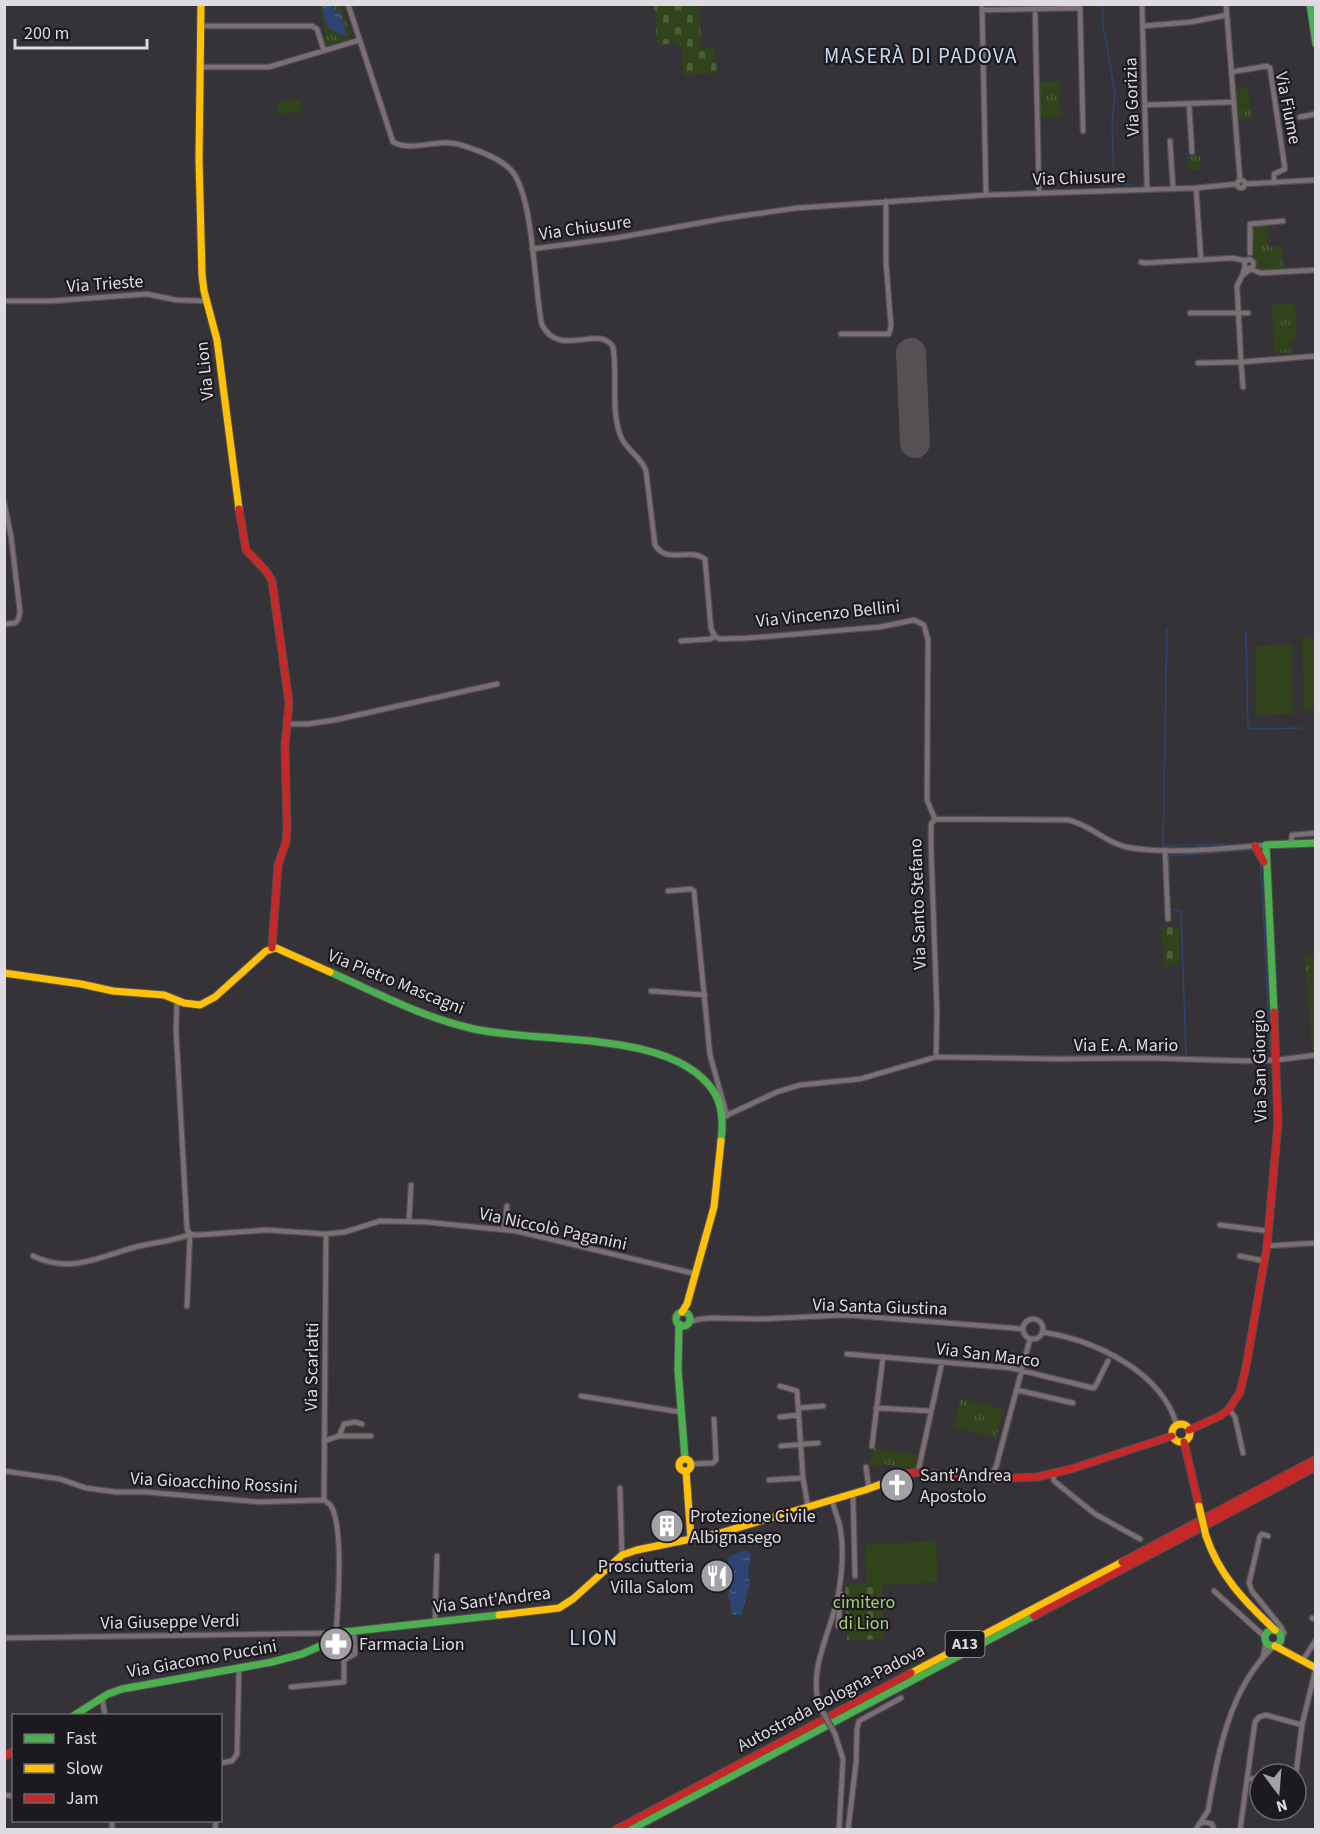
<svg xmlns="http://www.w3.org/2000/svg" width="1320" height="1834" viewBox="0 0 1320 1834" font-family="'Source Sans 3',sans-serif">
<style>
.grass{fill:url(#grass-tufts)}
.cemetery{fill:url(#cemetery-stones)}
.pitch{fill:#31431a}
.water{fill:url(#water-ripples)}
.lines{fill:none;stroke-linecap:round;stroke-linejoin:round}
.stream{stroke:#2d4372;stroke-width:1.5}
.runway{stroke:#555054;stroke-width:30}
.street-casing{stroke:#504f51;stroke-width:7}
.fast-casing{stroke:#504f51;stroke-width:9}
.slow-casing{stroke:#504f51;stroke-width:9}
.jam-casing{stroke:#504f51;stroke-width:9}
.street{stroke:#7c6e75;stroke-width:4.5}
.fast{stroke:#4caf50;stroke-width:7}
.slow{stroke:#ffc107;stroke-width:7}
.jam{stroke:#c62828;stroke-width:7}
.street-bridge-casing{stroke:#504f51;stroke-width:7;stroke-linecap:butt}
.slow-bridge-casing{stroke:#504f51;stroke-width:9;stroke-linecap:butt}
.street-bridge{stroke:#7c6e75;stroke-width:4.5}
.slow-bridge{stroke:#ffc107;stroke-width:7}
.labels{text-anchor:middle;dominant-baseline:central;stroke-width:4.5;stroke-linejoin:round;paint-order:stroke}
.shield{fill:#1c1a1e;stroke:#a4a2a6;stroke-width:1.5}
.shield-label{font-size:16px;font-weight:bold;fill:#dedce1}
.street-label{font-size:18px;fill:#dedce1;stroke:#1c1a1e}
.poi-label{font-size:18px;fill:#dedce1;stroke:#1c1a1e;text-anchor:start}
.park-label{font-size:18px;fill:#a4cf79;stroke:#1c1a1e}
.quarter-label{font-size:21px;letter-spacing:1.5px;fill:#c8d9f2;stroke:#1c1a1e}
</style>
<defs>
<pattern id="grass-tufts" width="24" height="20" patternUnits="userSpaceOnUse" patternTransform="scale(1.5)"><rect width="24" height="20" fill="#31431a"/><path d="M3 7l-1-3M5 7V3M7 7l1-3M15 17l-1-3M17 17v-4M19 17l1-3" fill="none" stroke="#4e5e3b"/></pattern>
<pattern id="cemetery-stones" width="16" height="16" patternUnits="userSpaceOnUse" patternTransform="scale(1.5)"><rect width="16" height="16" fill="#31431a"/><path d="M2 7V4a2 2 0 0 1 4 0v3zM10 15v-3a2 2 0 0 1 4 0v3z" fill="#4e5e3b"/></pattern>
<pattern id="water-ripples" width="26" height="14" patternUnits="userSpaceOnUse" patternTransform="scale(1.5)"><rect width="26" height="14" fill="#2d4372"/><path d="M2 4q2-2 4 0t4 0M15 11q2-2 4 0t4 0" fill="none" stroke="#4b5e86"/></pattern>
</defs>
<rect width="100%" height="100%" fill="#353337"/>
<path class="grass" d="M319 5H341L351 34 347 40 329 46 325 44 323 37 326 35Z
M1039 82H1059L1060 117 1040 118Z
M1248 88 1252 117 1237 119 1235 89Z
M1200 156V170H1189L1187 157Z
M1253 225H1267L1268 247 1282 246 1283 268 1261 270C1250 260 1252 240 1252 226Z
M1294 303 1297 339H1291L1292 353 1275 352 1272 305Z
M1315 954 1316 1051 1312 1052 1305 955Z
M960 1399 1004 1409 996 1438 954 1427Z
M874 1448 917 1455 915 1468 883 1464 869 1467Z"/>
<path class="cemetery" d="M654 5H696L697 7H699L701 47H714L717 73 684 75 682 47H678L677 43 660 45 657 43Z
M1179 926V965L1165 966 1161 928Z
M867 1583 868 1586 882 1585 884 1639 847 1640 845 1584Z"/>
<path class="pitch" d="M300 99 301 112 278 114 277 101Z
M1302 637H1315V710L1304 711Z
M1292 645 1293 714 1256 715 1255 646Z
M936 1541 938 1582 867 1586 865 1545Z"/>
<path class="water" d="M331 5 335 10 341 12 346 35H341L328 28 322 9 323 7Z
M743 1551H747L751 1555 748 1571 750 1584 741 1616 732 1614 728 1594 732 1584C729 1570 726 1572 729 1556Z"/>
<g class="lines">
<path class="stream" d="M1103 4V25L1115 93 1112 126 1114 184H1132
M1167 629 1163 846 1224 844
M1246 630 1248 727 1252 729 1301 728
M1260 862 1262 881 1270 1051
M1186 1055 1181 911 1170 909 1169 856 1251 850 1255 852"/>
<path class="runway" d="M911 353 915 443"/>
<defs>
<path id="street" d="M348 4 393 142C413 153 439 137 461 145 477 150 498 157 510 169 534 192 534 290 542 325 560 359 599 324 613 347 618 375 610 410 621 437 627 451 641 456 646 471L655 545C667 565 690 547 705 559L711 629 715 636
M982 4 986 195
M1142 4 1147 189
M1226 4 1240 180
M982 10 1080 8 1083 131
M1035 10 1039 192
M200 26H312L317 29 324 51
M1143 26 1191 22 1227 15
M200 67H269L360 40
M1231 72 1267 66 1270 68 1285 169 1274 174V183
M1189 104 1192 152
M1146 105 1233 102
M1300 117 1316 114
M1170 141 1173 188
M1237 184a4 4 0 1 1 8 0a4 4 0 1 1-8 0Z
M1245 184 1316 180
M1196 188 1201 260
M532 249 616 238 727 218 797 208 986 195 1196 188 1237 184
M1250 253V224L1283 221
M1244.5 264a4.5 4.5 0 1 1 9 0a4.5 4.5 0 1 1-9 0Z
M1141 262 1145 263 1233 258 1246 261
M1245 267 1242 276 1250 269 1261 273 1316 270
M1242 276 1237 286 1241 362 1316 356
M4 301H51L147 294 176 300 207 301
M1190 313H1248
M841 334H889L891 326 886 263V201
M1198 363 1241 362 1243 387
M4 502 11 536 20 612 18 620 15 623 4 624
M681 641 710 639 715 636 719 639 749 638 880 627 914 620 924 625 928 640 927 800 935 819
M288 724H307L335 720 497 684
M935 819 1068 820C1089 824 1105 842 1126 847 1166 855 1225 848 1266 845
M935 819 931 824V847L937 1013 936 1057
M1291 844 1292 835 1316 833
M1165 850 1168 919
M668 891 691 889 694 891 710 1055 727 1116
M651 991 705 995
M177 1001 176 1030 187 1229 190 1234 187 1306
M723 1117 777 1092 800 1085 860 1079 936 1057 1058 1059 1146 1058 1247 1061 1277 1060 1316 1055
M409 1221 411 1185
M1220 1225 1268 1231
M504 1229 507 1206
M1267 1246 1316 1243
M33 1256C72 1275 102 1255 140 1246 155 1242 176 1241 190 1234L197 1235 266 1230 326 1234 345 1232 380 1221 426 1222 516 1231 696 1274
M1240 1256 1264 1261
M1023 1329a10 10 0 1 1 20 0a10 10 0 1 1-20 0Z
M689 1322 700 1319 712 1318 760 1319 846 1315 1023 1329
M1042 1332C1094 1340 1162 1371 1177 1426
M847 1354 1011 1368 1093 1388 1095 1387 1108 1361
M780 1386 797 1391 803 1478 808 1507
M1017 1390 1073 1403
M581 1396 680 1412
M798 1408 823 1406
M876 1408 931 1411
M1229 1409 1235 1417 1243 1453
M780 1417 799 1415
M339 1436 344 1424 355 1422 362 1424
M324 1441 339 1436H371
M781 1446 818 1443
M872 1446 883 1357
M691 1464 713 1463 716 1460 714 1419
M866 1467 869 1489
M4 1471 60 1479 86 1488 116 1492H146L260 1502 324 1500C327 1502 330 1504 331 1506 344 1527 338 1607 336 1633L4 1638
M918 1472 942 1362
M1053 1474 1054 1481 1095 1514 1140 1539
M988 1479 996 1467 1030 1339
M769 1480 803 1478
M620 1488 622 1555
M853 1494 855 1576
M324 1500 326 1234
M1268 1536 1262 1534 1260 1536 1249 1583 1252 1591 1281 1627 1284 1633 1281 1637
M1214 1591 1265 1637
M1312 1618 1316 1620
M435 1622 437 1556
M838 1626 841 1594
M1263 1657 1266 1643
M1303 1660 1316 1640
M291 1687 344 1682V1660L355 1654 354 1631
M102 1697 105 1716
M820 1707C807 1670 831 1632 838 1596 842 1574 844 1548 840 1527 838 1518 834 1509 832 1500
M1302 1725 1316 1668
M835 1734 843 1759 839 1830
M220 1763 232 1761 237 1754 239 1669
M1247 1778 1260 1780
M4 1795 14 1796
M112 1820V1830
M1200 1823 1208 1811C1218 1753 1229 1688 1274 1646
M215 1830 216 1820
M848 1830 856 1763 857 1729 859 1721 901 1698
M1196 1830 1199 1824 1205 1822 1212 1824 1214 1830
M1240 1830 1255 1722 1259 1717 1266 1715 1302 1725 1296 1774"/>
<path id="fast" d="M1310 4 1316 44
M330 972C377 993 424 1018 474 1029 540 1044 674 1029 714 1092 723 1106 723 1126 721 1141
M1274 1012 1266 845 1316 843
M676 1319a7 7 0 1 1 14 0a7 7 0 1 1-14 0Z
M679 1324 678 1370 685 1459
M1265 1638a8 8 0 1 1 16 0a8 8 0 1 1-16 0Z
M73 1716 108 1694 122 1689 272 1662 302 1654 325 1644 336 1633 499 1615
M630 1830 1034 1616"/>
<path id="slow" d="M201 4 199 160 202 275 204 291 217 340 239 509
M4 973 81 984 113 991 164 995 184 1003 200 1005 215 997 266 951 276 948 330 972
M682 1312 687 1304 714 1207 721 1141
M1172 1433a9 9 0 1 1 18 0a9 9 0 1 1-18 0Z
M679 1465a6 6 0 1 1 12 0a6 6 0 1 1-12 0Z
M686 1471 691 1539
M1206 1536C1219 1575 1245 1602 1275 1630
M499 1615 559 1608 573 1599 622 1555 637 1550 720 1533 865 1490 887 1482
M1275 1646 1316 1668
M911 1673 1122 1562"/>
<path id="jam" d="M239 509 246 550 266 571 272 581 289 702 285 745 287 830 286 842 278 865 272 948
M1255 846 1264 862
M1189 1430 1220 1416 1229 1409 1240 1392 1246 1367 1267 1246 1278 1123 1274 1012
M1184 1442 1199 1506
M887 1482 906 1474 918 1472 987 1479 1037 1477 1071 1469 1172 1436
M1122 1562 1316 1459
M1034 1616 1316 1467
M4 1756 14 1751
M615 1830 911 1673"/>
</defs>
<use href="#street" class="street-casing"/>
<use href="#fast" class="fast-casing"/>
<use href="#slow" class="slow-casing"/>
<use href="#jam" class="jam-casing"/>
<use href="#street" class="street"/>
<use href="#fast" class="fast"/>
<use href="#slow" class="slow"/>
<use href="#jam" class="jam"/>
<defs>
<path id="street-bridge" d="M820 1707 835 1734"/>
<path id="slow-bridge" d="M1199 1506 1206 1536"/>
</defs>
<use href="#street-bridge" class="street-bridge-casing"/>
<use href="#slow-bridge" class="slow-bridge-casing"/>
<use href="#street-bridge" class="street-bridge"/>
<use href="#slow-bridge" class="slow-bridge"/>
</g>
<defs>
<symbol id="church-disc" viewBox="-11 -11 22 22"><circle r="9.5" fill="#a3a1a6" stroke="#1c1a1e"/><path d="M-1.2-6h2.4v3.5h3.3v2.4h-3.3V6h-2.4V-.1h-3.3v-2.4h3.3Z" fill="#fff"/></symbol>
<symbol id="building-disc" viewBox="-11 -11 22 22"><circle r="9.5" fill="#a3a1a6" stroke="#1c1a1e"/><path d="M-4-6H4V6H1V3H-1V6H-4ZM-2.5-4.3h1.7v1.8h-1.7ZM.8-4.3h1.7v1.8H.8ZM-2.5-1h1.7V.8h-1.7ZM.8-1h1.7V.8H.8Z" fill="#fff"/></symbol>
<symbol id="restaurant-disc" viewBox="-11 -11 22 22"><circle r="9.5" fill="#a3a1a6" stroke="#1c1a1e"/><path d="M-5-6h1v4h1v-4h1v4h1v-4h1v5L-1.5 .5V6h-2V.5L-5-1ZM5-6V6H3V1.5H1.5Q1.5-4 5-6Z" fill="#fff"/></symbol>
<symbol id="pharmacy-disc" viewBox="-11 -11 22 22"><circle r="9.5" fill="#a3a1a6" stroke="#1c1a1e"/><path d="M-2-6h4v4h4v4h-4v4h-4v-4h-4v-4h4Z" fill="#fff"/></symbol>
</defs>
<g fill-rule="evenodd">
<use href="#church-disc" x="878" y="1466" width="38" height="38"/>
<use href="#building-disc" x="648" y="1507" width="38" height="38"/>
<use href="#restaurant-disc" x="698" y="1557" width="38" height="38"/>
<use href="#pharmacy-disc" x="317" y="1625" width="38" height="38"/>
</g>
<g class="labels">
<rect class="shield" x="945.5" y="1631" width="39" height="26" rx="4.5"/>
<g class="shield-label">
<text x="965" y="1644">A13</text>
</g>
<g class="street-label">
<text transform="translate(1132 97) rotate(-92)">Via Gorizia</text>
<text transform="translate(1288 108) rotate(79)">Via Fiume</text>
<text transform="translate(1079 178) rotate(-2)">Via Chiusure</text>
<text transform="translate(585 228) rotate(-8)">Via Chiusure</text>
<text transform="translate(105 284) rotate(-4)">Via Trieste</text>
<text transform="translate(205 371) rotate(-96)">Via Lion</text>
<text transform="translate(828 614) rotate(-6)">Via Vincenzo Bellini</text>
<text transform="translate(918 904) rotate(-92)">Via Santo Stefano</text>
<text transform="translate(396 982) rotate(22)">Via Pietro Mascagni</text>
<text x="1126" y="1045">Via E. A. Mario</text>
<text transform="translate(1260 1066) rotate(-91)">Via San Giorgio</text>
<text transform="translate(553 1229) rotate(12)">Via Niccolò Paganini</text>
<text transform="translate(880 1307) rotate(2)">Via Santa Giustina</text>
<text transform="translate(988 1355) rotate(7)">Via San Marco</text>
<text transform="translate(312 1367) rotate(-89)">Via Scarlatti</text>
<text transform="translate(214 1483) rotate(3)">Via Gioacchino Rossini</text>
<text transform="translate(492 1600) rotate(-7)">Via Sant'Andrea</text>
<text transform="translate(170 1622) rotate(-1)">Via Giuseppe Verdi</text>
<text transform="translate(202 1659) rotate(-10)">Via Giacomo Puccini</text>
<text transform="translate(831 1698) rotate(-28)">Autostrada Bologna-Padova</text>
</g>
<g class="poi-label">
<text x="920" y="1475">Sant'Andrea<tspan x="920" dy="21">Apostolo</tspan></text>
<text x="690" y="1516">Protezione Civile<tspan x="690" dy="21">Albignasego</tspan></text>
<text x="694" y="1566" text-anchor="end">Prosciutteria<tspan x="694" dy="21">Villa Salom</tspan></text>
<text x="359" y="1644">Farmacia Lion</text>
</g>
<g class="park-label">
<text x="864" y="1602">cimitero<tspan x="864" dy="21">di Lion</tspan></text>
</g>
<g class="quarter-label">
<text x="921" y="56">MASERÀ DI PADOVA</text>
<text x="594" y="1638">LION</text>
</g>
</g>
<rect width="1320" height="1834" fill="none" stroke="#dedce1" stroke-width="12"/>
<rect x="12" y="1714" width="210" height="108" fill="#1c1a1e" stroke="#6a686c" stroke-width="1.5"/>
<rect x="24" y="1734" width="30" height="9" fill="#4caf50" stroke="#6a686c" stroke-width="1.5"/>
<text x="66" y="1744" font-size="18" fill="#dedce1">Fast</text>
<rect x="24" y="1764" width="30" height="9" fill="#ffc107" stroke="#6a686c" stroke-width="1.5"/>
<text x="66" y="1774" font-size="18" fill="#dedce1">Slow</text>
<rect x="24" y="1794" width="30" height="9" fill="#c62828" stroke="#6a686c" stroke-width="1.5"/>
<text x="66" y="1804" font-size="18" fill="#dedce1">Jam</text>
<g transform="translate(1278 1792) rotate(164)"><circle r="28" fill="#1c1a1e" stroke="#6a686c" stroke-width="1.5"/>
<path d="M0-4.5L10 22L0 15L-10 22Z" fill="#a3a1a6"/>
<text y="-9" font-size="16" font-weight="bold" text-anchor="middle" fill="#dedce1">N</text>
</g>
<path d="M15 39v9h132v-9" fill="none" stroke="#dedce1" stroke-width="3"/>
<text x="24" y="39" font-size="18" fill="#dedce1" stroke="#1c1a1e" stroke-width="4.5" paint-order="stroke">200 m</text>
</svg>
